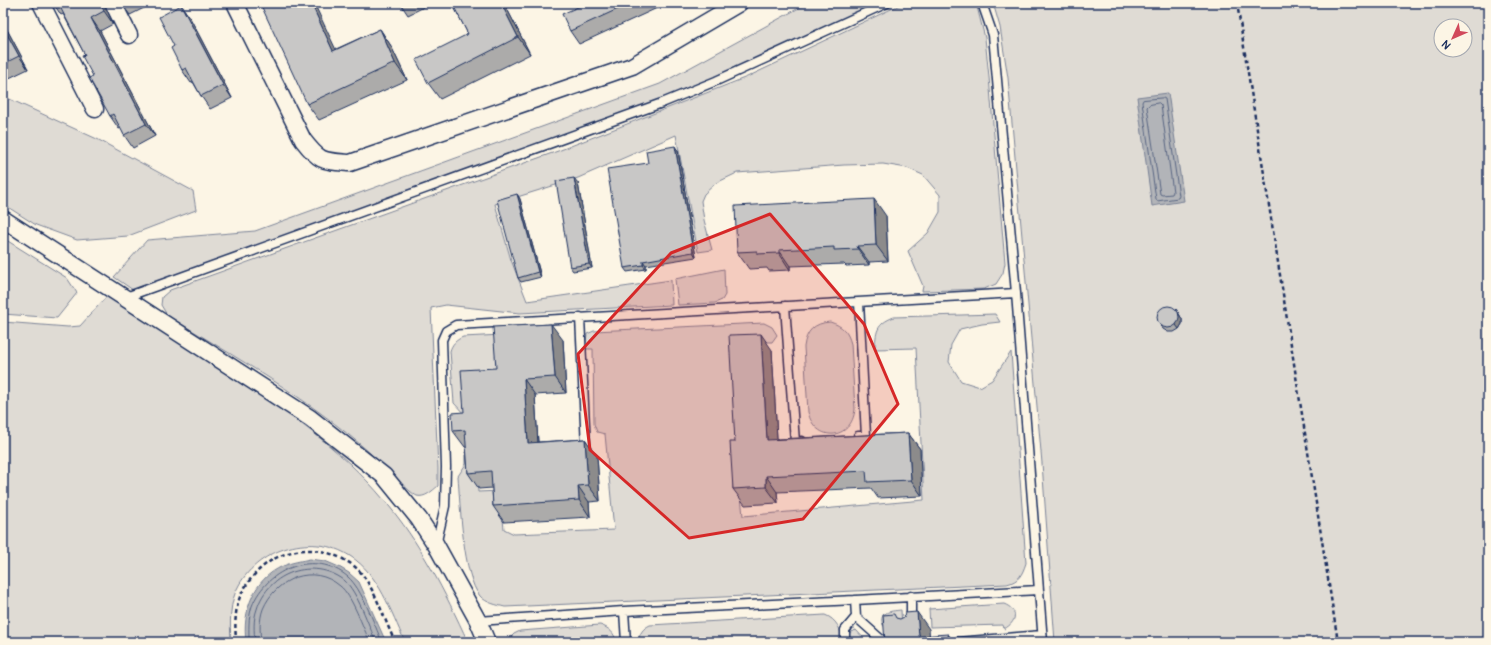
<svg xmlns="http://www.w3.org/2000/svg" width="1491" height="645" viewBox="0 0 1491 645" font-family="Pangolin,sans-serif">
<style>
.green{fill:#dfdbd4;stroke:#7d8599;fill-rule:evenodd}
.water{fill:#b2b4b8;stroke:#767f94}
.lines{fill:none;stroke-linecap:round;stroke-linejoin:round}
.shore{stroke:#576482;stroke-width:1}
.lane-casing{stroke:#1b2f5e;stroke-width:11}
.street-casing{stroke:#1b2f5e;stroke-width:19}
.path{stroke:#1b2f5e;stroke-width:2.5;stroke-dasharray:4 3;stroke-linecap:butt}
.lane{stroke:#fcf5e5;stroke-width:8}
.street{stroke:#fcf5e5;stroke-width:16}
.wall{fill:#acabaa;stroke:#1b2f5e}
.shaded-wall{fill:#8c8b8b;stroke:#1b2f5e}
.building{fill:#c8c7c6;stroke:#1b2f5e}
.marked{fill:#d62828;fill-opacity:0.2;stroke:#d62828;stroke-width:3;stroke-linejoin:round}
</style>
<rect width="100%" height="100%" fill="#fcf5e5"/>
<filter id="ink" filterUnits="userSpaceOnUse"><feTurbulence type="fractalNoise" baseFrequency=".025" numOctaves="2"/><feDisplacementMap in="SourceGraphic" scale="8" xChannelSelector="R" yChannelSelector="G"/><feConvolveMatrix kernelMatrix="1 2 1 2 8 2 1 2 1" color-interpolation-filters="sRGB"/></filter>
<g filter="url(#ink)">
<path class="green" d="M808 3H878L713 78 661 100 264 244 133 290 114 277 147 240 255 231 660 84Z
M904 3H976L985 38 989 77 1005 263 1003 273 996 284 984 289 922 291 923 286 908 251 928 233 940 212V195L923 175 907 168 883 164 844 165 737 173 716 183 704 194 701 201 704 220 712 250 698 252 676 135 578 178 495 204 511 260 527 301 671 280 672 305 520 313 446 305 431 308 438 468V486C432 491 425 498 417 496 411 494 377 460 370 453 309 398 236 358 167 315L161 305 162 297 170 290 558 151 747 77Z
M993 3H1488V642H1055L1042 463 1008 78 1000 27ZM1441 26H1465V50H1441Z
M3 96 97 139 193 191 196 210 128 236 77 240 36 225 3 204Z
M3 238 67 278 77 293 57 318 3 314Z
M724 269 725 295 722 300 715 303 678 305 675 279Z
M108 295C148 321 187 347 227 373 284 410 340 447 384 500 420 542 445 592 468 642H405C391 612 379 574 350 556 313 532 260 548 239 585 229 602 230 623 231 642H3V322L68 327 80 326Z
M995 314 1000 322 982 324 960 329 951 345 949 362 961 381 980 387 992 380 1011 352 1026 563C1022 575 1019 581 1007 584L505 607C497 605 486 603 480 596 463 577 460 503 458 476L466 464V449L476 448 478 492 500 491 504 529 514 534 614 530 605 434 597 432 594 424 593 349H585L587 334 594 331 764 323 772 327 777 335 772 342H736L737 457 743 516 924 500 916 348 875 349C876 332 876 324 894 317Z
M830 322C843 326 848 332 851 344L855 409C852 441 815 443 808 412L804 347C806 331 814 323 830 322Z
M502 335 505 384 465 415 454 403 450 351C452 344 456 340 463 337Z
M1004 604C1019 610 1017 622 1004 629L1003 625 930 627 929 609Z
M901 610 902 629C897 629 890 630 886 628 883 626 883 625 882 622 880 611 893 611 901 610Z
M825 615C836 619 842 630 842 642H638C640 633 642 629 650 625Z
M600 625C609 628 615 633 616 642H506L514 634 520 631Z
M856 630 867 642H848V633Z"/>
<path class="water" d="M1168 93 1184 201 1152 206 1137 97Z
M310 559 325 561 339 567 349 573 359 582 386 642H246C242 612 253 579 283 566 292 562 301 561 310 559Z"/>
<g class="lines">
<path class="shore" d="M1163 98 1165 99 1179 196 1178 198 1157 201 1156 199 1142 102 1143 100Z
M1159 103 1161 105 1173 192 1172 194 1162 195 1160 194 1147 107 1149 105Z
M249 642C249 630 248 618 252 606 267 568 315 549 348 577 362 589 374 624 382 642
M255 642C254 630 253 620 257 609 268 572 313 557 344 580 357 591 369 626 376 642
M261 642C260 631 259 620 263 609 276 578 313 563 340 586 352 595 363 628 370 642"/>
<defs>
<path id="lane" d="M982 3 993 35 1016 293 1043 642
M126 297 662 103 716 81 887 3
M785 306 795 442 802 441
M580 317 586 447H583
M858 436H866L859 302
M436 545 445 506 446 467 442 340 446 331 456 325 1016 293
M911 596V623
M855 600 856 617 884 642
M624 611 626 642
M478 621 624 611 855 600 1039 590
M845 642V630L856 617
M957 642 1042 635"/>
<path id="street" d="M41 3 95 109
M113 3 129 35
M235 3 303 140C320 162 322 161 350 163L632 66 739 3
M3 219 310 418 384 476 419 519 436 545 478 621 487 642"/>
</defs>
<use href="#lane" class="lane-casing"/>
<use href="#street" class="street-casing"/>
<path class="path" d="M1237 3 1338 642
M236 642C235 624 234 605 244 589 262 557 300 541 334 555 344 559 355 565 362 574 376 592 385 621 395 642"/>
<use href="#lane" class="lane"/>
<use href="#street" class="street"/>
</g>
<path class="wall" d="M53 3H104L113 24 100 31 155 136 133 148 124 135 121 128 119 129 110 116 85 55 63 14 61 15Z
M121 3H151L152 4 130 15Z
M400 3H432L408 15Z
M452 3H504L530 54 440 99 428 83 468 34Z
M587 3H668L579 44 570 31Z
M181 5 190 18 232 98 210 109 201 96 193 82 191 83 182 70 174 46Z
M3 22 28 69 5 80 3 77Z
M380 29 391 46 407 80 319 120 307 104 336 49Z
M678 151 696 257 646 265V269L627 272 624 268Z
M578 183 592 268 573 271 570 267Z
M517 194 520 199 541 277 521 282 518 278Z
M886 216 888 261 869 262V265L846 266 844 264 790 266V270L769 271 767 268 749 269 737 252Z
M1176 309 1182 319V324L1179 329 1174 332H1168L1163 329 1160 324Z
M563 340 566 393 535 395 538 442 585 439 597 456 600 501 589 502 590 517 504 522 493 506 492 488 479 489 468 473 466 447H465L453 431 464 412 496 368Z
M772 350 777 439 908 433 920 449 922 496 878 498 871 488 777 492 778 503 745 505 733 489 735 442Z"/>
<path class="shaded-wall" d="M100 3H104L113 24 104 11Z
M311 3H314L344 67 333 51Z
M501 3H504L530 54 518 37Z
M181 5 190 18 232 98 223 85Z
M91 18 100 31 155 136 146 124Z
M3 22 28 69 19 56 3 27Z
M380 29 391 46 407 80 395 63Z
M675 146 678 151 696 257 693 252Z
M574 178 578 183 592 268 589 264Z
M517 194 520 199 541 277 538 272Z
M874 199 886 216 888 261 876 245Z
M857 246 869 262V265L858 249Z
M779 250 790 266V270L779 253Z
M643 261 646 265V269L643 265Z
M1176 309 1182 319V324L1179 329 1176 325Z
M551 324 563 340 566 393 555 377Z
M761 334 772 350 778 456 767 440Z
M524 379 535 395 539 459 528 443Z
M908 433 920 449 922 496 911 480Z
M585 439 597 456 600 501 588 485Z
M766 476 777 492 778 503 766 487Z
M578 486 589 502 590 517 579 500Z
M917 612 929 629 930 642 919 636Z
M948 634 954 642H949Z"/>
<path class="building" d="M58 3H100L104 11 91 18 146 124 124 135 113 114 110 116 89 78 93 76 82 56 85 55Z
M260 3H311L333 51 380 29 395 63 307 104Z
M452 3H501L518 37 428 83 416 60 468 34Z
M587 3H631L570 31 562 14Z
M181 5 223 85 201 96 186 68 182 70 171 48 174 46 159 17Z
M3 27 19 56 3 64Z
M675 146 693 252 643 261V265L624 268 607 169 648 163 646 151Z
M574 178 589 264 570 267 556 181Z
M517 194 538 272 518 278 497 200Z
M874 199 876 245 857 246 858 249 834 250V247L779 250V253L757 254V251L737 252 735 206Z
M1157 317a11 11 0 1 1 22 0a11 11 0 1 1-22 0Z
M551 324 555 377 524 379 528 443 585 439 588 485 578 486 579 500 493 506 491 471 468 473 465 430 453 431 452 413 464 412 461 370 496 368 493 327Z
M761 334 767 440 908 433 911 480 867 482 866 471 766 476V487L733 489 730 442H735L729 335Z
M917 612 919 636 948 634 949 642H885L883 615 894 614 896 618 900 619 904 617 905 613Z"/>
</g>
<path class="marked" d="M770 214 864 324 898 404 803 519 689 538 590 450 578 354 671 253Z"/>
<rect width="1491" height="645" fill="none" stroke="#fcf5e5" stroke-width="16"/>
<rect x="8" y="8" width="1475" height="629" fill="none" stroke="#1b2f5e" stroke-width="1.5" filter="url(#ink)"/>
<g transform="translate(1453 38) rotate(225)"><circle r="19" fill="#fcf5e5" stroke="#a2a6af"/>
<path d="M0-3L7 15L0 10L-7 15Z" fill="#d1495b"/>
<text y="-6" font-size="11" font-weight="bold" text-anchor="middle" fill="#1b2f5e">N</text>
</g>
</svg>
